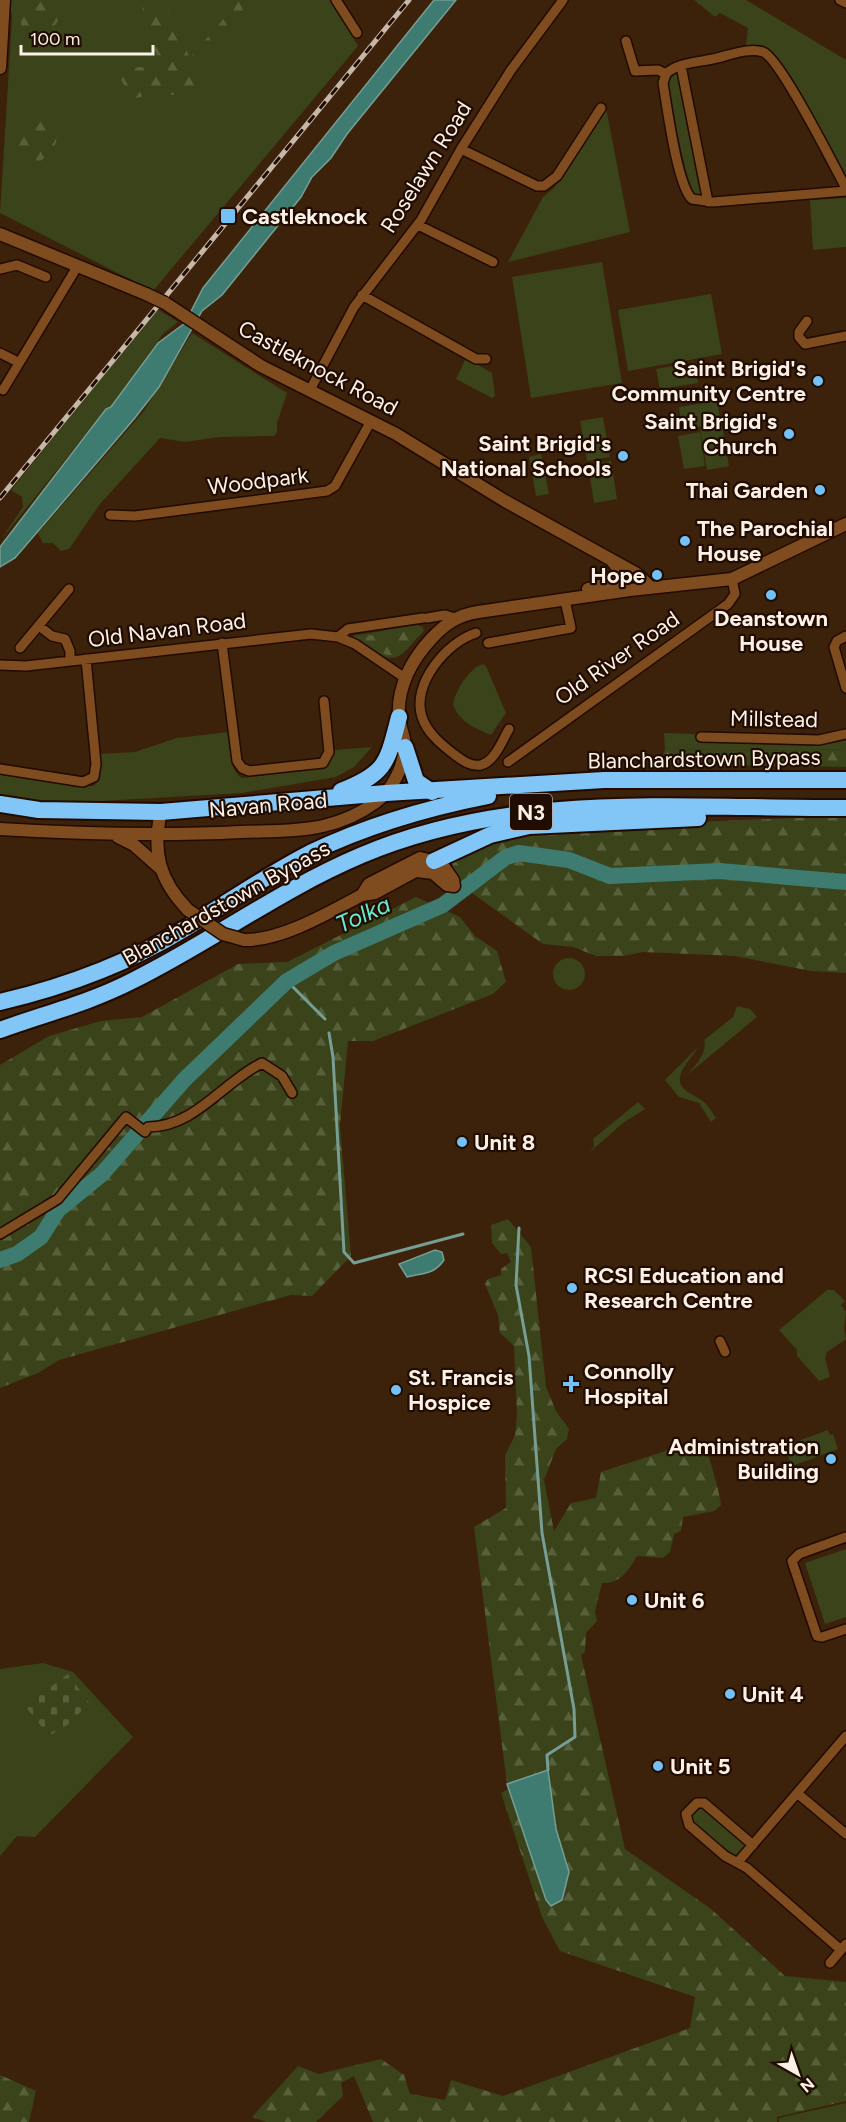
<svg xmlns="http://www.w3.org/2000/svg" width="846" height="2122" viewBox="0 0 846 2122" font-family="Figtree,sans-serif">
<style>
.grass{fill:#3a431a}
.forest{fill:url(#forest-firs)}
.cemetery{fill:url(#cemetery-stones)}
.water{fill:#3e7b70;stroke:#779e94;stroke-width:1.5}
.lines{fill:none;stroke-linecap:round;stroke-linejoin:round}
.stream{stroke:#779e94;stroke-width:3}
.river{stroke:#3e7b70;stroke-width:16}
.street-casing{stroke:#220a00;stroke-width:12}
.secondary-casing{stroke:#220a00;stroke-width:15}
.highway-casing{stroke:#220a00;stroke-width:20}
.street{stroke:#7e4c1e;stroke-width:9}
.secondary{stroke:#7e4c1e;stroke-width:12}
.highway{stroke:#81c6f7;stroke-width:16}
.rail-casing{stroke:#c7b7a9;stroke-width:5}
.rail{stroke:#200c00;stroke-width:3;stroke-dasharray:9;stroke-linecap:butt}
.secondary-bridge-casing{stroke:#220a00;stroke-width:15;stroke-linecap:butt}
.secondary-bridge{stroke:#7e4c1e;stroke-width:12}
.poi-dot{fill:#73c1f6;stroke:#200c00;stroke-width:2}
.labels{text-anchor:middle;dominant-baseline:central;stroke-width:4.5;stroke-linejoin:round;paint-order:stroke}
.shield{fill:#200c00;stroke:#bbaca2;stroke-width:1.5}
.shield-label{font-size:21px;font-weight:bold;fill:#fdf1e7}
.street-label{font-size:22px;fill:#fdf1e7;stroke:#200c00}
.poi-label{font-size:22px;font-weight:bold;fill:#fdf1e7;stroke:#200c00;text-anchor:start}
.water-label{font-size:24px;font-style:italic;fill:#69e8d2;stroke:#200c00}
</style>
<defs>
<pattern id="forest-firs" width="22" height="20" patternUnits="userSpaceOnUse" patternTransform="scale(1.5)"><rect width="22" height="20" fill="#3a431a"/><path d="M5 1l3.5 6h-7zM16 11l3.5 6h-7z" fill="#575f3b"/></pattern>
<pattern id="cemetery-stones" width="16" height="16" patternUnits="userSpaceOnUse" patternTransform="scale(1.5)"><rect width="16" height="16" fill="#3a431a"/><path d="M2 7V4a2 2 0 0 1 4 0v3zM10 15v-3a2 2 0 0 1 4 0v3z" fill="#575f3b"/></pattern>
</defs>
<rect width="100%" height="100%" fill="#3c220a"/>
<path class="grass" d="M10 0H331L358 46 153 291 0 213 12 19Z
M694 0H746L846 60V181L776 56 762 45 746 46 748 28 720 13 715 17Z
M679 72 704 196 696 194 688 187 667 88 671 77Z
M606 108 630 232 508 262 543 197 554 188Z
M846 198V247L813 250 810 200Z
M602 262 622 383 531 398 512 277Z
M711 294 722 354 628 371 618 310Z
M157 309 178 322 163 334 111 407 106 409 0 541 23 507 22 497 11 490Z
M192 333 287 393 277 423V432L274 436 220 437 185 442 160 438 100 504 69 549 61 551 53 543H43L38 533 144 411Z
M466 358 492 373 495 396 492 398 456 379Z
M694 362 698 383 660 389 656 369Z
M717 401 721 423 682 430 679 407Z
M603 417 610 457 587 461 580 421Z
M722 425 729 466 707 470 700 429Z
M700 432 705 466 684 469 678 436Z
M541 454 549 494 536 496 529 457Z
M611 461 617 499 594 503 588 465Z
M417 625 423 627 424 631C404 650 399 670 372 649 366 644 358 641 352 636Z
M483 664 486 666 506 713 491 735C476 729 458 721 453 704 456 690 468 669 483 664Z
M229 732C230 747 228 769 242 778L322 768 331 761 335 750 372 747 354 767 336 777 242 793 101 801 78 805 0 795V773L64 784 94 786 100 779V754L135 752 177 738Z
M664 733 695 734 696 741C741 742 804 750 846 739V749L768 751 665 749Z
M553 974a16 16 0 1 1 32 0a16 16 0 1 1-32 0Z
M737 1006 750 1009 757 1017 687 1075C695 1065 708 1053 704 1040L733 1017Z
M698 1047C693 1056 686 1063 682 1071 673 1090 694 1093 704 1102 710 1107 712 1113 716 1118L711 1122 699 1103 679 1097 665 1080Z
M638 1102 645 1109 623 1123 590 1152 594 1146 593 1139Z
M827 1290H834L845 1301 841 1305 846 1312 844 1328 846 1339 827 1352 825 1358 830 1377 819 1381 797 1356V1350L779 1330Z
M828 1430 830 1435 833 1434 838 1449 792 1466 784 1446Z
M846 1549V1617L825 1624 805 1563Z
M43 1663 73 1672 133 1737 35 1837 17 1836 0 1856V1669Z
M698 1807H704L745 1843 746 1847 737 1857 693 1824 690 1814Z
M846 2103V2122H779V2118Z"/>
<path class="forest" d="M10 0H52L59 10 56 16 58 21 48 35 33 32 22 33 20 10 11 9Z
M142 0H164L190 58 239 1 249 24C230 36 206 48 200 72 198 82 204 83 198 95 176 96 155 92 133 99L121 80 123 73 138 67H154L159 60 144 24Z
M39 105 51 111C57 137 64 145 36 164L14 153C15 135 27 116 39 105Z
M400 628 406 633 419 628 421 631C394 663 391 661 358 638L371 635 379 638 386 630Z
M665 749 768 751 846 749V767L661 764Z
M846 816V973L811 971 735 956 643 952 623 956H596L573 947 543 944 469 891 457 878 451 860C513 824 590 827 659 824 721 821 784 818 846 816Z
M416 897 460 917 475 936 497 951 506 982 493 994 373 1041H348L340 1126 351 1256 312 1296 291 1295 59 1360 38 1373 0 1388V1065L49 1036 101 1021 142 1017 238 964 287 962Z
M508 1219 531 1247 546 1387 556 1411 569 1429 567 1439 556 1449 544 1480 554 1531 571 1503 596 1498 601 1472 690 1443 703 1442C707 1447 721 1497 721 1505L714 1511 683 1517 681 1531 674 1534 670 1552 663 1558 637 1556C629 1570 620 1584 602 1583L595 1611 597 1621 586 1633 585 1652 581 1655 625 1849 711 1909 785 1976 846 1982V2101L777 2117V2122H373L354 2076 341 2083 343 2096 316 2122H267L252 2117 298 2066 319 2074 381 2059 404 2075 410 2094 445 2100 451 2080 503 2096 690 2028 695 1997 560 1951 542 1917 501 1793 508 1789 546 1900 569 1872 556 1829 548 1771 507 1784 474 1527 506 1508 505 1456 515 1435 517 1414 514 1346 500 1333 498 1315 485 1284 488 1279 501 1275V1269L511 1262 507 1253 501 1254 492 1243 491 1225Z
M0 2075 36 2091 29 2122H0Z"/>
<path class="cemetery" d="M68 1674 89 1703 69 1724 49 1736 25 1706Z"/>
<path class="water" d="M434 0H456L347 134 331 158 312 177 301 197 222 295 202 311 159 387 134 419 15 558 0 567V547L106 409 111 407 158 343 185 323 203 288Z
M435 1250 442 1252 444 1260C434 1275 422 1273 407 1277L399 1264Z
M548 1770 556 1829 569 1872 562 1900 551 1906 546 1900 507 1784Z"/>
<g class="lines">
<path class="stream" d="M287 981 325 1019
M329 1033 333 1057 344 1252 354 1263 463 1234
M519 1228 516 1285 529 1356 542 1533 574 1709 575 1737 547 1755 548 1770"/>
<path class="river" d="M0 1260 17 1254 41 1237 58 1210 102 1174 184 1080 287 981 334 953 443 905 506 857 519 853 569 860 610 876 720 871 846 882"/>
<defs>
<path id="street" d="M336 0 357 33
M840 0 846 3
M626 41 635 71 658 70 666 74
M681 66 708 202
M461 149 537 186H544L557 176 601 108
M846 188C834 166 780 58 763 52 748 47 728 56 713 59 699 62 676 63 666 74L663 83C667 106 677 185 692 199L713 202 846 191
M418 225 493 262
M0 269 17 265 46 277
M362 295 476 359H486
M807 321 799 332V337L805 344 846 336
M0 353 14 360
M3 390 77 267
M310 390 354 307 421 220 461 149 511 70 563 0
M110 515 135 516 327 491 335 486 371 421
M427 618 445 615 455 618
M39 626 52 636 65 639 70 651V661
M476 633C447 642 411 684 422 717 427 733 442 745 455 755 462 760 471 767 481 765 495 761 502 741 509 729
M846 636 837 641 834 647 846 688
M338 637 348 629 423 618
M222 643 237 761 242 768 249 771 323 763 329 752 324 701
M488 643 571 628 565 600
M20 648 69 589
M0 665 26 666 311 634 338 637 355 644 405 678
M701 737 819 740 846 734
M508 762 728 604 735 594 732 579
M0 769 83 782 94 777 96 764 86 659
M0 1234 58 1199 126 1117 145 1132 148 1127C195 1127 223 1082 262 1063L282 1076 292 1093
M720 1341 725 1352
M846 1537 799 1554 792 1561 817 1636 822 1637 846 1629
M797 1793 846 1834
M753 1845 704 1803H697L686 1814 689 1825 725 1856 747 1868 841 1950
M738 1862 846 1736
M830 1963 846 1944"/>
<path id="secondary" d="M0 68 4 0
M0 234 146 294
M165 303 261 366 396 434 505 501 637 574 651 588
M588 589 617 581 620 571 613 562
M161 812C152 852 159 880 188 910
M0 829C81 834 160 836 241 832 268 831 297 832 323 826 341 822 361 813 376 802 392 790 404 767 405 747 405 736 399 726 399 716 397 687 412 659 432 638 445 624 458 615 478 612L630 590 732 579 846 524
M118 837 134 845 160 868
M417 871 433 873 447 885 454 886
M362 895 369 884 420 858 441 863 453 880 454 886
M244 940C281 941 330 912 362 895L375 893 434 861"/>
<path id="highway" d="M405 747 416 781 432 792
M341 791C387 773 387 763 399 717
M0 804 39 810 161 812 386 793 604 780H846
M434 861 490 835 529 826 698 818
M0 1002C64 987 129 963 186 928 227 903 267 875 310 853 366 826 427 808 488 796
M0 1030C44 1014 89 1003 132 981 211 942 279 890 362 855 515 790 684 809 846 808"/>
</defs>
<use href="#street" class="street-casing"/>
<use href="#secondary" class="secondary-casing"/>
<use href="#highway" class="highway-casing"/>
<use href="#street" class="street"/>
<use href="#secondary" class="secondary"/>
<use href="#highway" class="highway"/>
<defs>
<path id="rail" d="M0 498 409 0"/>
</defs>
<use href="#rail" class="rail-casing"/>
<use href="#rail" class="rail"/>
<defs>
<path id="secondary-bridge" d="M146 294 165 303
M188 910 223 934 244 940"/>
</defs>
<use href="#secondary-bridge" class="secondary-bridge-casing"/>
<use href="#secondary-bridge" class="secondary-bridge"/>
</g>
<g class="poi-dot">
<rect x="220" y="208" width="16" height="16" rx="3"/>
<circle cx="818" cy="381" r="6"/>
<circle cx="789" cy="434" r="6"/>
<circle cx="623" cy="456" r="6"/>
<circle cx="820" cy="490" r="6"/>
<circle cx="685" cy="541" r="6"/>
<circle cx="657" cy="575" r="6"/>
<circle cx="771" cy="595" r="6"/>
<circle cx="462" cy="1142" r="6"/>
<circle cx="572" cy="1288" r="6"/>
<path d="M568 1375h6v6h6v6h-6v6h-6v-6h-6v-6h6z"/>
<circle cx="396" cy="1390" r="6"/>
<circle cx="831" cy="1459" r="6"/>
<circle cx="632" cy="1600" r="6"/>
<circle cx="730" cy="1694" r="6"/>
<circle cx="658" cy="1766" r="6"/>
</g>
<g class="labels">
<rect class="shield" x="510" y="794" width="42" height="36" rx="4.5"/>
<g class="shield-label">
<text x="531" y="812">N3</text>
</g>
<g class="street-label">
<text transform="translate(426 167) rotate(-58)">Roselawn Road</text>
<text transform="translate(318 368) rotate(28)">Castleknock Road</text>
<text transform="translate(258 481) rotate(-7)">Woodpark</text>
<text transform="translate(167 630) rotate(-7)">Old Navan Road</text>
<text transform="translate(617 658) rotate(-35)">Old River Road</text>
<text transform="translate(774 719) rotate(1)">Millstead</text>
<text transform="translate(704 759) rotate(-1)">Blanchardstown Bypass</text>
<text transform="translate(268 805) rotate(-5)">Navan Road</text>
<text transform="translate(226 903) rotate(-29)">Blanchardstown Bypass</text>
</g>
<g class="poi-label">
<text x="242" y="216">Castleknock</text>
<text x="806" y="368" text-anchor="end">Saint Brigid's<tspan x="806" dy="25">Community Centre</tspan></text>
<text x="777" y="421" text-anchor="end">Saint Brigid's<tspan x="777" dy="25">Church</tspan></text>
<text x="611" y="443" text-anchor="end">Saint Brigid's<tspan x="611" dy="25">National Schools</tspan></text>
<text x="808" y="490" text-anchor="end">Thai Garden</text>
<text x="697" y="528">The Parochial<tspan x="697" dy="25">House</tspan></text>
<text x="645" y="575" text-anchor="end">Hope</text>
<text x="771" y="618" text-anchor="middle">Deanstown<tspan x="771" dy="25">House</tspan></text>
<text x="474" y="1142">Unit 8</text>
<text x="584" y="1275">RCSI Education and<tspan x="584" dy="25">Research Centre</tspan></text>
<text x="584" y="1371">Connolly<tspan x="584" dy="25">Hospital</tspan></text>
<text x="408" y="1377">St. Francis<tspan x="408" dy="25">Hospice</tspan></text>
<text x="819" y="1446" text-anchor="end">Administration<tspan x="819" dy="25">Building</tspan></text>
<text x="644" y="1600">Unit 6</text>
<text x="742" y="1694">Unit 4</text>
<text x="670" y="1766">Unit 5</text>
</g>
<g class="water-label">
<text transform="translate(363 914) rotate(-24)">Tolka</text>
</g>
</g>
<g transform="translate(798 2074) rotate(140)" stroke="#200c00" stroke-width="4.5" paint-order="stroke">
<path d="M0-4.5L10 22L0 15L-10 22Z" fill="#fdf1e7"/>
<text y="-9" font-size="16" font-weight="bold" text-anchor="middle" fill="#fdf1e7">N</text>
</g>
<path d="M21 45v9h132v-9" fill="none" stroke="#fdf1e7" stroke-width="3"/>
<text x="30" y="45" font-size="18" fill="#fdf1e7" stroke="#200c00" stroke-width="4.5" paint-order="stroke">100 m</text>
</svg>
